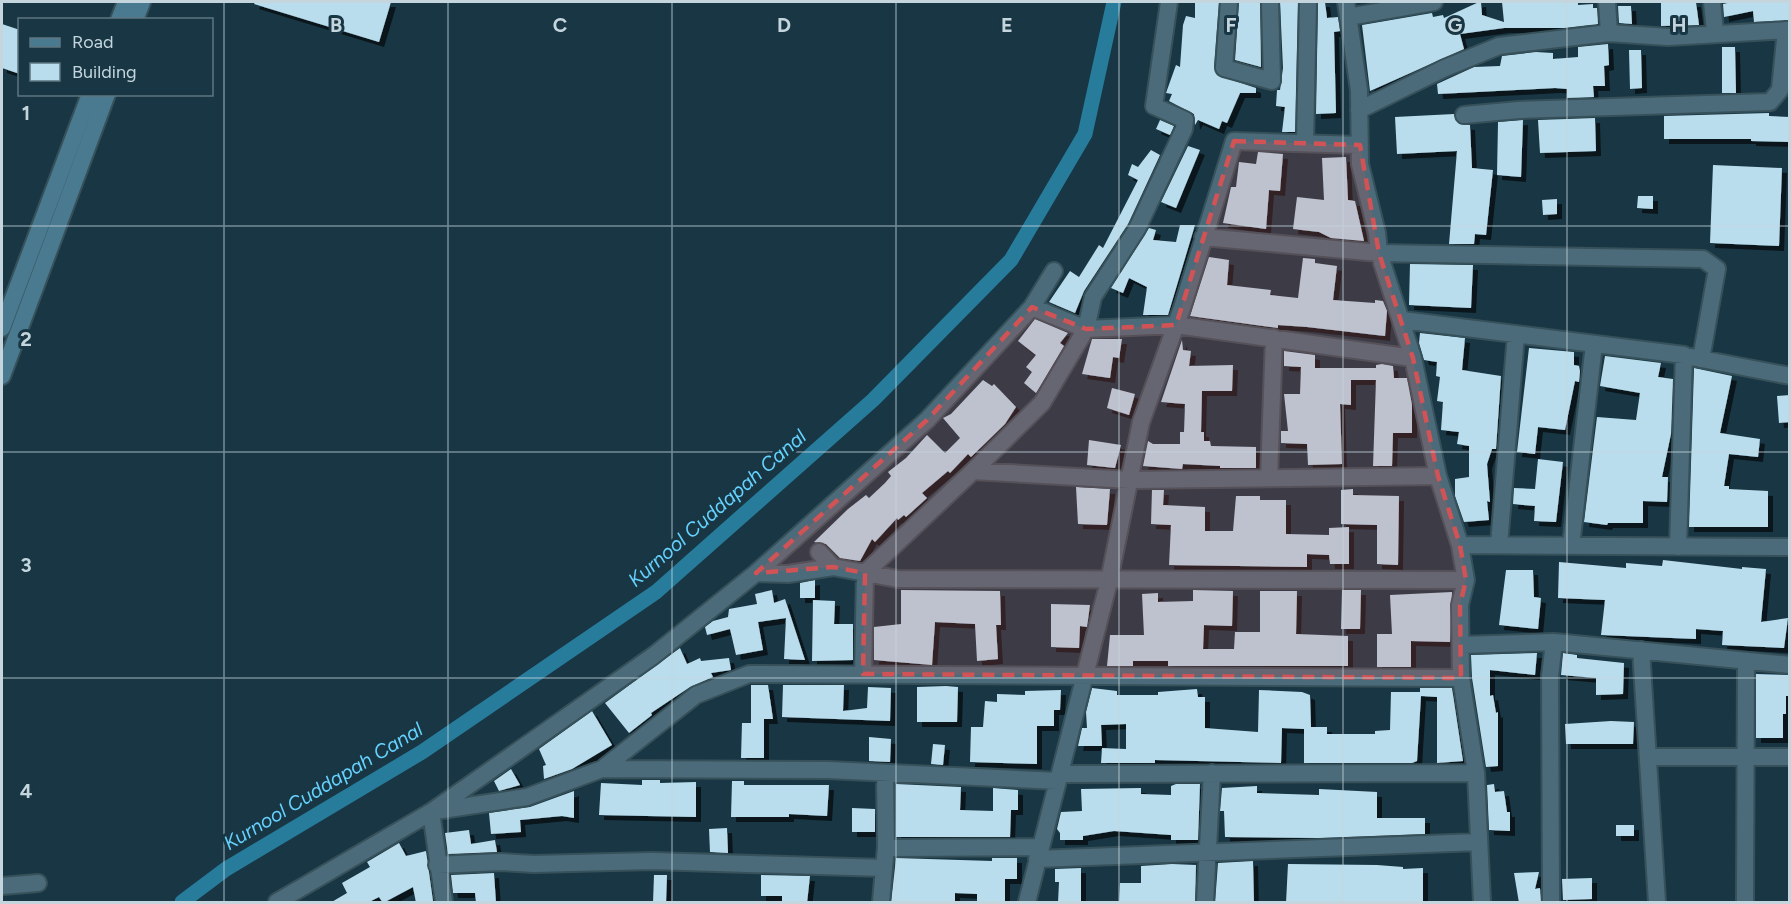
<svg xmlns="http://www.w3.org/2000/svg" width="1791" height="904" viewBox="0 0 1791 904" font-family="Figtree,sans-serif">
<style>
.lines{fill:none;stroke-linecap:round;stroke-linejoin:round}
.canal{stroke:#277c9c;stroke-width:15}
.building{fill:#badded;filter:url(#shadow)}
.minor-casing{stroke:#37515b;stroke-width:20}
.secondary-casing{stroke:#37515b;stroke-width:20}
.minor{stroke:#4c6b7a;stroke-width:16}
.secondary{stroke:#4a7a8f;stroke-width:16}
.marked{fill:#d25355;fill-opacity:0.2;stroke:#d25355;stroke-width:4.5;stroke-dasharray:12 8;stroke-linejoin:round}
.grid{fill:none;stroke:#c4d5dd;stroke-width:1.5;stroke-opacity:0.55}
.labels{text-anchor:middle;dominant-baseline:central;stroke-width:6;stroke-linejoin:round;paint-order:stroke}
.water-label{font-size:20px;font-style:italic;fill:#65d1fd;stroke:#183643}
.grid-label{font-size:20px;text-anchor:middle;font-weight:bold;fill:#c4d5dd;stroke:#183643;stroke-width:6;stroke-linejoin:round;paint-order:stroke}
</style>
<defs>
<filter id="shadow"><feDropShadow dx="5" dy="5" stdDeviation="0" flood-color="#0009"/></filter>
</defs>
<rect width="100%" height="100%" fill="#183643"/>
<g class="lines">
<path class="canal" d="M182 902 226 869 422 752 656 592 873 400 1011 260 1085 134 1114 2"/>
</g>
<path class="building" d="M255 2H391L379 42 254 4Z
M1195 2H1219L1214 67 1217 75 1256 88V93H1240L1227 123 1222 121 1219 129 1198 120 1195 125 1194 114 1169 101 1172 94 1166 93 1176 65 1180 67 1183 25 1186 16 1195 18Z
M1239 2H1260L1261 67 1235 60Z
M1280 2H1298L1295 132H1282L1285 107 1276 106 1277 90H1280L1283 68Z
M1318 2H1325L1327 18 1338 17 1340 31 1334 32 1336 113 1316 114Z
M1479 2H1481L1482 15 1504 22 1502 2H1578V5L1593 4V8H1597L1598 24 1564 28H1504L1460 34 1464 49 1370 91 1362 25 1432 13 1433 17 1443 15 1444 18Z
M1661 2H1696L1699 25 1661 26Z
M1732 2H1788L1789 20 1754 22 1753 11 1724 17 1723 4Z
M1618 6H1631L1632 24 1619 23Z
M2 24 20 30V74L2 68Z
M1608 44 1609 65 1604 66 1605 86H1593L1594 97 1567 98V89L1555 88 1438 94 1437 84 1474 67 1500 66 1502 56 1536 52 1553 53V59L1578 57V47Z
M1722 47H1735L1736 93H1722Z
M1629 50H1641L1642 88 1630 89Z
M1769 113V116L1790 117V142L1751 141V139H1664V116Z
M1454 114 1459 124 1470 125 1472 168 1493 170 1486 235 1475 234 1474 244H1449L1457 151 1397 154 1395 117Z
M1595 118 1596 151 1540 153 1538 120Z
M1160 120 1174 126 1170 135 1156 129Z
M1523 120 1521 177 1497 175 1498 122Z
M1188 146 1200 150 1176 208 1161 202Z
M1151 150 1160 155 1128 224 1084 291 1075 313 1049 302 1070 271 1079 277 1099 245 1103 248 1138 180 1128 175 1132 164 1138 167Z
M1258 152 1283 154 1280 191 1269 190 1266 229 1223 223 1231 187H1236L1239 162 1256 164Z
M1346 157 1348 200 1355 201 1364 241 1331 238 1319 232 1293 229 1297 197 1324 200 1322 158Z
M1713 165 1782 168 1779 246 1710 243Z
M1638 196H1653V209L1637 208Z
M1557 199V214L1543 215 1542 200Z
M1180 225H1195L1168 315H1143L1147 287 1129 278 1123 293 1111 288 1149 228 1156 230 1153 240 1176 242Z
M1209 257 1229 260 1227 285 1271 290 1270 295 1298 298 1303 258 1315 259V263L1337 266 1333 300 1375 303V300L1383 301 1387 311 1385 336 1307 327 1278 325V328L1190 316Z
M1410 264 1473 265 1471 308 1409 305Z
M1035 319 1068 333 1060 343 1064 346 1036 393 1024 383 1032 372 1026 367 1036 355 1018 341Z
M1420 333 1465 338 1462 370 1501 376 1496 449H1492L1487 464 1490 502 1487 501 1489 520 1464 522 1455 496V479L1469 477V446L1457 444 1459 432 1441 430 1443 402 1437 401 1440 377 1436 376 1437 362 1424 360 1419 343Z
M1092 339H1122L1119 358 1113 357 1110 378 1082 374Z
M1182 340 1183 350 1191 351 1189 366 1233 365 1232 391H1202L1201 432H1204V441H1210L1211 446 1256 447V468H1220V466L1183 464 1182 469 1143 466 1148 441 1153 444H1180V432H1184L1185 404 1161 402Z
M1529 348 1574 352V365L1579 366 1580 371 1579 382 1575 381 1565 430 1538 427 1535 454 1517 452Z
M1284 351 1315 355V368H1376V365L1382 364 1393 366 1394 378H1407L1412 405V433H1393L1392 466H1373L1376 380H1351V405L1340 404 1342 464 1308 465 1307 444 1281 443V431H1288L1284 394H1300L1301 367 1284 366Z
M1605 356 1661 363 1658 377 1673 379 1671 434 1662 477H1668L1667 502 1643 501V523H1608L1607 525 1584 522 1597 417 1636 420 1640 393 1600 386Z
M1694 368 1732 376 1720 433 1760 439 1758 457 1729 454 1724 486H1729V489L1768 491V527H1689Z
M983 380 992 386 994 384 1016 407 1005 424 971 457 968 454 950 473 948 471 922 493 927 498 906 517 904 515 898 520 897 518 875 542 872 539 860 561 840 558 826 544 814 542 848 509 866 495 869 498 885 483 891 476 888 472 906 458 927 435 945 453 960 438 943 418 951 414Z
M1112 388 1135 394 1129 415 1107 408Z
M1790 395V422L1779 423 1777 396Z
M1089 440 1121 445 1115 468 1087 465Z
M1538 459 1563 462 1556 522 1534 521 1535 506 1513 504 1514 488 1535 489Z
M1076 487 1110 489 1107 525 1078 524Z
M1353 489V495L1399 496 1398 565 1377 564V525L1341 524V490Z
M1152 490H1164L1163 505 1205 507V531H1233L1236 496H1260V500H1286V534L1329 535V528L1349 527V564H1330L1329 555 1307 554V567L1169 565 1171 525 1151 524Z
M1663 560 1742 569V567L1766 569 1761 622 1788 618 1784 648 1722 645 1723 631 1696 629V639L1601 635 1605 600 1558 598 1559 562 1626 568V563L1662 566Z
M1506 570H1533L1534 597 1541 598 1538 629 1499 625Z
M815 580V598H800V583Z
M772 590 774 603 785 599 805 660 784 659 786 618 758 622 763 650 736 655 730 629 707 635 705 627 713 621 728 617 729 609 757 604 755 594Z
M901 590 1000 591 1001 625H996L998 659 977 661 975 624 935 622 932 665 874 660V627L901 624Z
M1193 590 1233 591 1232 626 1204 625 1203 649H1234L1235 632H1260V591H1297L1296 634 1348 636V666H1168V661H1133V666H1107L1110 635H1144L1142 594 1158 593V602L1193 601Z
M1342 590H1361L1360 629H1341Z
M1452 592 1450 642 1411 641V667H1377V634H1392L1390 595Z
M813 600 835 601 834 624H853V660L812 661Z
M1051 604 1090 605 1087 627 1080 626 1079 648 1051 647Z
M680 648 687 664 700 658 701 661 729 658 731 670 711 673 713 677 690 687 651 713 652 715 629 733 605 703Z
M1537 653 1535 675 1490 670V696L1493 695 1496 713 1498 712V766L1486 767 1472 678 1471 655Z
M1563 653 1577 655V658L1624 663 1623 694 1596 695V678L1561 675Z
M1756 674 1790 675V696H1786V714H1783V738H1756Z
M751 685H768L773 719H764V758H741L742 723H751Z
M783 685H844L843 711 867 708 868 687 891 688 890 721 782 717Z
M946 686 958 687 957 722H917V687Z
M1092 688 1117 691V695H1158V692L1197 689 1198 697H1205V728L1258 732 1259 690 1302 692 1310 695 1311 727H1327V734H1375V731L1390 730 1391 692H1420V688H1452L1463 761 1437 763V697L1421 696 1417 761 1412 763H1304V729L1282 728 1281 763 1155 760V763H1101L1102 748 1126 749V724L1101 725 1102 746H1078L1082 728H1087L1086 712Z
M1061 690 1060 710H1054V726H1037V764L970 762 971 727H983L985 701 997 702V694L1025 695V691Z
M592 711 612 745 572 769 544 779 543 766 546 765 539 749Z
M1611 721 1634 722 1633 744H1566L1565 724Z
M869 737 891 739 890 762 869 761Z
M933 744 945 745 943 765 931 764Z
M511 769 520 785 499 791 494 781Z
M642 780H660V783L696 782V817L599 815 601 783 642 785Z
M732 781H744V785H829L827 816 789 814V817H731Z
M896 784 961 787 960 810 993 811V788L1018 790V810H1011L1010 837H896Z
M1176 784H1200L1198 840H1171V835L1114 831 1083 836V840H1060V833L1057 829 1061 812 1082 811 1081 789 1141 788V794L1171 795V786Z
M1494 784 1495 792 1504 791 1507 812H1510V831L1489 830 1487 785Z
M1257 786V793L1319 795V789L1377 792V818H1425V834L1318 838 1225 837 1224 811H1220L1222 788Z
M574 791V818L562 816 520 820 521 832 491 834 489 813 530 807Z
M852 808 875 809V832H852Z
M1616 825H1634V836H1616Z
M727 828 728 853 710 852 709 829Z
M469 830 471 844 495 840 497 852 448 854 445 833Z
M399 843 406 856 426 851 433 901 416 903 413 887 383 903 379 897 367 903H330L347 893 342 883 370 867 367 862Z
M896 858 992 861V858H1017V879H1005V903L977 901V894L955 893V902L891 903Z
M1253 861 1254 903H1215L1218 863Z
M1172 864 1196 865 1195 903H1119L1120 883H1141V866Z
M1288 864 1377 865 1403 867V869L1423 868V903H1286Z
M1081 868V903H1058L1059 882H1055V869Z
M1539 872 1535 889 1540 888 1541 903H1519L1514 873Z
M494 873 496 903H476L475 893H453L451 875Z
M654 875H667L666 903H653Z
M761 875 810 876 807 903H782V896H761Z
M1592 878V899L1563 900 1562 879Z"/>
<g class="lines">
<defs>
<path id="minor" d="M1229 2 1224 68 1272 81 1270 2
M1346 2 1359 90 1360 164 1377 233 1379 253 1413 358 1438 476 1460 545 1466 580 1460 605 1461 678 1476 773 1482 902
M1607 2 1609 33
M1712 2 1715 32
M1348 17 1434 2
M1359 110 1445 68 1499 46 1609 33 1668 37 1790 30
M1464 115 1519 110 1770 102 1780 90 1786 30
M1305 143 1308 2
M1203 237 1379 253 1703 259 1717 269 1701 359
M1032 307 1086 329 1093 297 1137 229 1184 129 1185 120 1154 106 1169 2
M1402 320 1684 355 1678 547
M1691 357 1790 376
M973 471 1042 403 1086 329 1176 325 1413 358
M1269 478 1274 338
M1460 545 1790 547
M1499 545 1516 334
M1571 546 1594 344
M819 552 833 567 898 579 1466 580
M756 573 788 574 833 567
M1461 645 1554 642 1790 665
M1641 650 1657 902
M863 674 865 573 973 471 1130 480 1438 476
M1648 757H1790
M602 769 696 695 749 674 1461 678
M885 774 886 848
M1060 774 1476 773
M435 811 527 797 602 769 828 770 1058 781
M431 812 444 902
M1037 859 1479 842
M437 865 500 862 534 864 652 861 884 868 886 848 1040 847
M2 886 38 883
M277 902 431 812 653 656 756 573 927 420 1032 307 1054 271
M881 902 884 868
M1027 902 1109 581 1141 422 1182 308 1234 141 1360 145
M1205 902 1212 773
M1551 902 1550 676 1554 642
M1745 902 1746 661"/>
<path id="secondary" d="M119 20 126 2
M135 20 142 2
M2 328 90 94
M2 376 107 94"/>
</defs>
<use href="#minor" class="minor-casing"/>
<use href="#secondary" class="secondary-casing"/>
<use href="#minor" class="minor"/>
<use href="#secondary" class="secondary"/>
</g>
<path class="marked" d="M1234 141 1360 145 1379 253 1413 358 1438 476 1460 545 1466 580 1460 605 1461 678 863 674 865 573 833 567 756 573 927 420 1032 307 1086 329 1176 325Z"/>
<path class="grid" d="M224 2V902M448 2V902M672 2V902M896 2V902M1119 2V902M1343 2V902M1567 2V902M2 226H1790M2 452H1790M2 678H1790"/>
<g class="labels">
<g class="water-label">
<text transform="translate(717 508) rotate(-41)">Kurnool Cuddapah Canal</text>
<text transform="translate(323 786) rotate(-31)">Kurnool Cuddapah Canal</text>
</g>
</g>
<g class="grid-label">
<text x="336" y="32">B</text>
<text x="560" y="32">C</text>
<text x="784" y="32">D</text>
<text x="1007" y="32">E</text>
<text x="1231" y="32">F</text>
<text x="1455" y="32">G</text>
<text x="1679" y="32">H</text>
<text x="26" y="120">1</text>
<text x="26" y="346">2</text>
<text x="26" y="572">3</text>
<text x="26" y="798">4</text>
</g>
<rect width="1791" height="904" fill="none" stroke="#c4d5dd" stroke-width="6"/>
<rect x="18" y="18" width="195" height="78" fill="#183643" stroke="#5d7681" stroke-width="1.5"/>
<rect x="30" y="38" width="30" height="9" fill="#4a7a8f" stroke="#5d7681" stroke-width="1.5"/>
<text x="72" y="48" font-size="18" fill="#c4d5dd">Road</text>
<rect x="30" y="63" width="30" height="18" fill="#badded" stroke="#5d7681" stroke-width="1.5"/>
<text x="72" y="78" font-size="18" fill="#c4d5dd">Building</text>
</svg>
